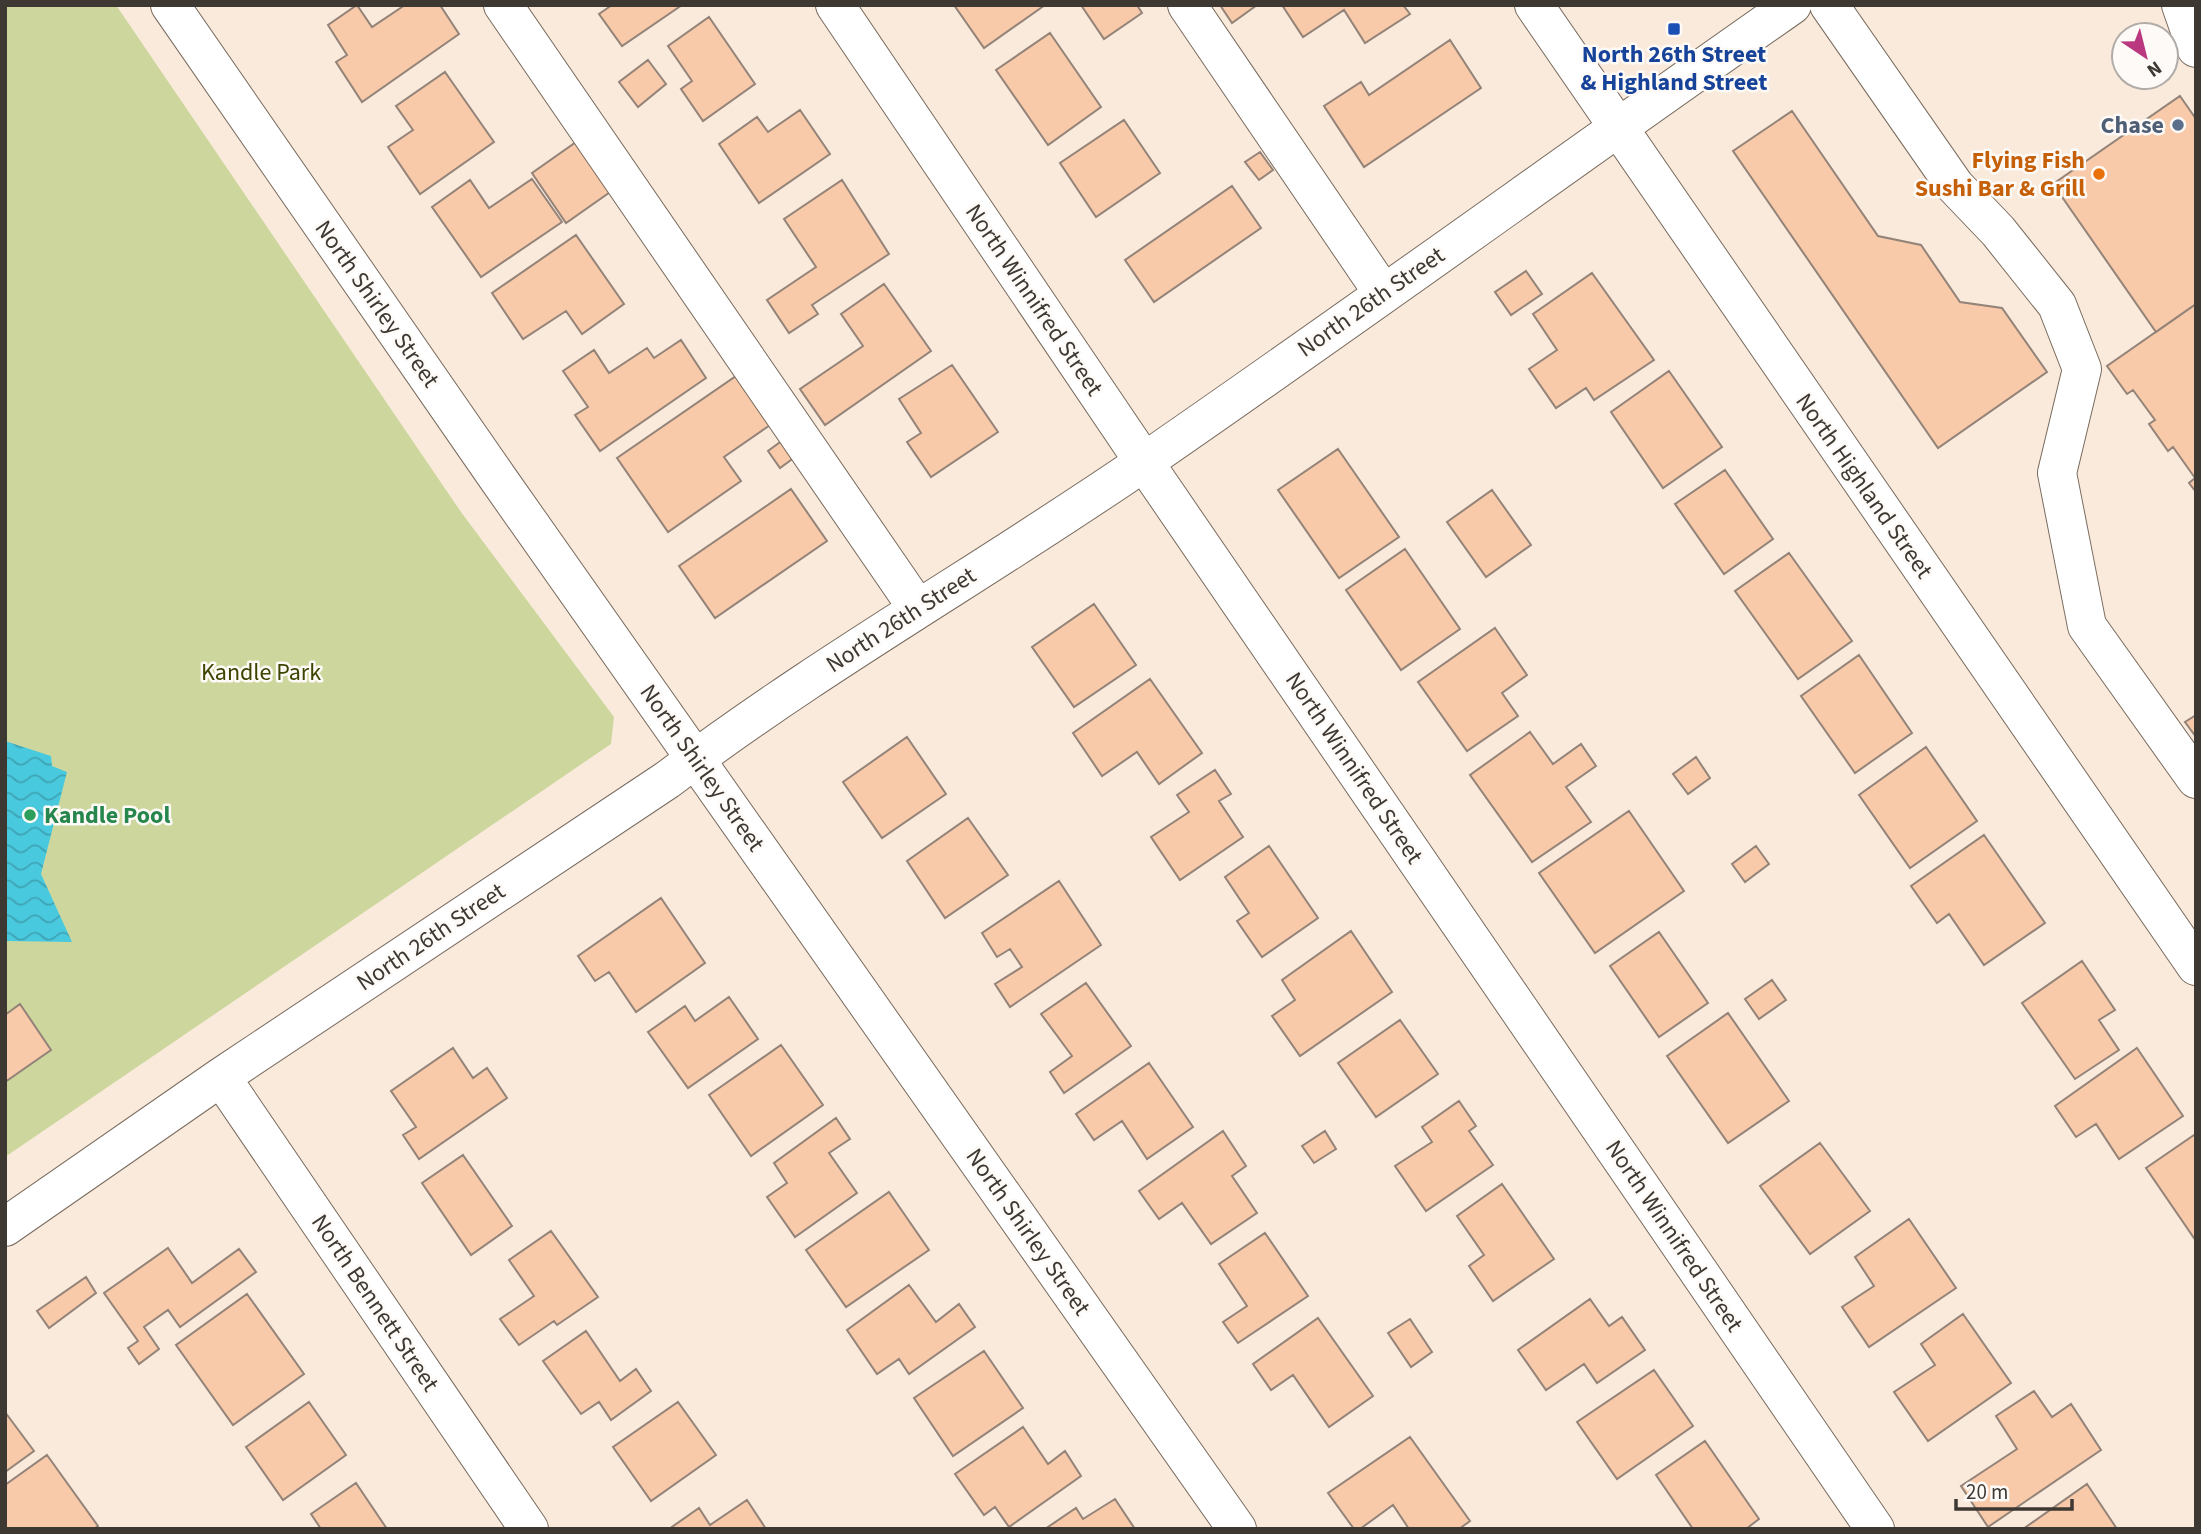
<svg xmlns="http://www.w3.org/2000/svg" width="2201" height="1534" viewBox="0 0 2201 1534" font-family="'Source Sans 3',sans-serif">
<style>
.green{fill:#cdd79d}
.water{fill:url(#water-waves)}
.building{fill:#f8caa9;stroke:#938378;stroke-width:2}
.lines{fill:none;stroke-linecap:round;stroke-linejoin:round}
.minor-casing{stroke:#786b5e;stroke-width:40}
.minor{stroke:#fff;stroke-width:38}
.transit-dot{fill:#1a4fb4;stroke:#fdfaf7;stroke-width:2.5}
.service-dot{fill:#5c6f8a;stroke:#fdfaf7;stroke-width:2.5}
.food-dot{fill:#e8710a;stroke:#fdfaf7;stroke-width:2.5}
.leisure-dot{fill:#2e9e5b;stroke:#fdfaf7;stroke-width:2.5}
.labels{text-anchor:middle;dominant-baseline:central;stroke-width:5;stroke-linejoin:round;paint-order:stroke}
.transit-label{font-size:24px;font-weight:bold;fill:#164399;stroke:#fdfaf7}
.service-label{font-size:24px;font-weight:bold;fill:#4e5e75;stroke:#fdfaf7;text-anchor:end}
.food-label{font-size:24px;font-weight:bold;fill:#c56008;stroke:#fdfaf7;text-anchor:end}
.street-label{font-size:24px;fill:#3e3832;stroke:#fdfaf7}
.park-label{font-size:24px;fill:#3d4400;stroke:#fdfaf7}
.leisure-label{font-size:24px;font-weight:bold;fill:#27864d;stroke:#fdfaf7;text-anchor:start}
</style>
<defs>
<pattern id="water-waves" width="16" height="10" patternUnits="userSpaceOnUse" patternTransform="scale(1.75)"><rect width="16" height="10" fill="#49c9de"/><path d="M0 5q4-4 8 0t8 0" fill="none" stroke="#3ea4b5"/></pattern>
</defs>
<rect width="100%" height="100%" fill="#faeadc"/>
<path class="green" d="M5 5H116L461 512 614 717 611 744 5 1157Z"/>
<path class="water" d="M5 741 51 756 52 766 67 772 41 874 72 942 5 941Z"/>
<path class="building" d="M357 5 372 27 405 5H440L459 34 362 102 336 62 347 55 328 25Z
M612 5H682L622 46 599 14Z
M954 5H1045L984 48Z
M1081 5H1137L1142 13 1104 39Z
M1220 5H1257L1232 23Z
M1282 5H1403L1410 14 1365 43 1344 10 1303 37Z
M709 17 755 84 703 121 681 89 692 81 668 46Z
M1050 33 1101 107 1048 145 996 70Z
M1450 40 1481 88 1364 167 1324 106 1361 82 1369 95Z
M648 60 666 84 638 107 619 82Z
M445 72 494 142 420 194 388 147 413 130 396 106Z
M2180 96 2196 119V304L2156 332 2053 184Z
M800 110 830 154 759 203 719 144 757 117 768 132Z
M1792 111 1878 236 1921 245 1960 302 2002 308 2047 372 1938 448 1733 151Z
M1124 120 1160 173 1096 217 1060 163Z
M579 140 613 190 566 223 532 173Z
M1260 152 1273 170 1259 180 1245 162Z
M532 179 562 222 481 277 432 207 470 180 489 208Z
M842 180 889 254 812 305 818 314 789 333 767 300 816 267 784 219Z
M1232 186 1261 228 1154 302 1125 260Z
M576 235 624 304 582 334 566 311 523 339 492 293Z
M1526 271 1542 294 1511 315 1495 292Z
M1592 273 1654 360 1594 400 1586 388 1556 408 1529 369 1557 350 1533 314Z
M884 284 931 351 825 425 800 389 863 346 841 314Z
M2196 304V492L2189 483 2195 478 2173 447 2168 451 2149 424 2155 420 2133 390 2127 394 2107 366Z
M681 340 706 378 600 451 575 415 588 407 563 371 594 350 609 373 647 348 654 358Z
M952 365 998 432 931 477 907 442 921 433 899 399Z
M1669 371 1722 447 1663 488 1611 412Z
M739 374 773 423 724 457 741 481 668 532 617 458Z
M783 440 795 457 780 468 768 451Z
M1338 449 1399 537 1339 578 1278 490Z
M1725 470 1773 539 1724 574 1675 504Z
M791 489 827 541 715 618 679 566Z
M1492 490 1531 545 1486 577 1447 522Z
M1405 549 1460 629 1401 670 1346 590Z
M1789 553 1852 641 1798 679 1735 591Z
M1094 604 1136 665 1074 707 1032 647Z
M1495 628 1527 675 1502 693 1518 716 1467 751 1418 682Z
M1859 655 1912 733 1855 773 1801 696Z
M1150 679 1202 753 1159 784 1137 752 1102 776 1073 733Z
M2196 715V737L2185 722Z
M1530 732 1553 764 1581 744 1596 766 1566 787 1591 822 1532 862 1470 775Z
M907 737 946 794 882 838 843 782Z
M1926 747 1977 821 1910 868 1859 795Z
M1696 757 1710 778 1688 794 1673 774Z
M1215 770 1231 794 1219 801 1243 837 1180 880 1151 837 1189 812 1177 795Z
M1629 811 1684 891 1595 953 1539 873Z
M968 818 1008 875 945 918 907 861Z
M1984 835 2045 923 1984 965 1949 914 1937 923 1911 886Z
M1269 846 1318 918 1262 957 1237 921 1249 913 1225 877Z
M1756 846 1769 864 1745 882 1732 864Z
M1059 881 1101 945 1010 1007 995 984 1022 967 1010 949 997 957 982 933Z
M661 898 705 963 636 1012 609 972 595 981 578 956Z
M1351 931 1392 992 1300 1056 1272 1016 1295 1000 1282 980Z
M1659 932 1708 1003 1659 1037 1610 966Z
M2082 961 2115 1010 2099 1020 2119 1050 2075 1079 2022 1003Z
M1772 980 1786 1000 1759 1019 1745 999Z
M1086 983 1131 1046 1064 1093 1050 1072 1072 1056 1041 1014Z
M729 997 758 1039 688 1088 648 1032 685 1006 695 1021Z
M20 1004 51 1050 5 1082V1015Z
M1728 1013 1789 1101 1728 1143 1667 1056Z
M1400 1020 1438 1074 1376 1117 1338 1063Z
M781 1045 823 1105 751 1156 709 1095Z
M453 1048 473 1078 487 1068 507 1098 419 1159 403 1135 416 1127 391 1091Z
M2137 1048 2183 1116 2119 1159 2096 1124 2076 1137 2055 1106Z
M1149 1063 1193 1127 1147 1159 1122 1121 1094 1140 1076 1114Z
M1459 1101 1476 1126 1469 1131 1493 1165 1426 1211 1395 1166 1432 1142 1422 1127Z
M836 1118 850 1139 829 1153 857 1193 795 1237 767 1197 787 1183 774 1163Z
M1223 1131 1246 1166 1232 1176 1257 1213 1211 1244 1182 1203 1159 1219 1139 1191Z
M1325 1131 1336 1149 1314 1163 1302 1146Z
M2194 1135 2196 1137V1241L2146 1168Z
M1820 1143 1870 1211 1810 1254 1760 1186Z
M463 1155 512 1226 471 1255 422 1183Z
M1502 1184 1554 1259 1493 1301 1469 1266 1484 1255 1457 1216Z
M889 1192 929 1250 846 1307 806 1250Z
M1909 1219 1956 1288 1869 1347 1842 1307 1874 1286 1855 1257Z
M551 1231 598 1297 557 1325 554 1321 519 1345 500 1319 534 1296 509 1260Z
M1265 1233 1308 1296 1238 1343 1223 1322 1247 1306 1219 1264Z
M168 1248 192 1283 239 1249 256 1272 180 1327 168 1310 144 1327 159 1349 139 1364 128 1348 138 1341 104 1293Z
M86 1277 96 1293 49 1328 37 1311Z
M909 1285 936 1322 959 1304 975 1327 909 1374 899 1359 877 1374 847 1330Z
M247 1294 304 1374 233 1425 176 1345Z
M1590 1299 1609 1326 1622 1317 1645 1350 1597 1383 1584 1364 1546 1390 1518 1350Z
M1963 1314 2011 1383 1928 1441 1894 1392 1935 1365 1921 1344Z
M1318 1318 1373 1396 1329 1427 1293 1375 1271 1390 1253 1364Z
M1410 1319 1432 1352 1411 1367 1388 1333Z
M586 1331 620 1381 636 1369 651 1391 611 1420 599 1402 581 1414 543 1361Z
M984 1351 1023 1408 953 1456 914 1398Z
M1654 1370 1693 1426 1617 1479 1577 1422Z
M2034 1391 2052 1417 2071 1404 2101 1450 1988 1527 1961 1486 2017 1449 1996 1416Z
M309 1402 346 1455 283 1500 246 1447Z
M678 1402 716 1455 651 1501 613 1447Z
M5 1412 34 1451 5 1472Z
M1023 1427 1048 1464 1065 1451 1081 1476 1009 1527 995 1507 984 1515 955 1474Z
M1410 1437 1470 1521 1459 1529H1409L1393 1505 1360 1529H1354L1328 1493Z
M1705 1441 1759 1519 1746 1529H1693L1656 1475Z
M47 1455 98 1526 94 1529H5V1485Z
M356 1483 387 1529H321L311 1514Z
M2087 1484 2117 1529H2023Z
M1115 1499 1135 1529H1045L1076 1508 1083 1519Z
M747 1500 766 1529H669L699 1508 710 1525Z"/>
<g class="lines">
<defs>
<path id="minor" d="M170 5 499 480 1237 1529
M503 5 918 609
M835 5 1144 462 1875 1529
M1187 5 1383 293
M1534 5 2196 966
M1829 5 1955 186 1998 231 2057 305 2082 369 2057 473 2087 626 2196 779
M2181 5 2196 48
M221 1077 529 1529
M5 1227 221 1077 667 780C820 664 989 569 1147 460 1363 311 1576 156 1792 5"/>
</defs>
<use href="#minor" class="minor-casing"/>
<use href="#minor" class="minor"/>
</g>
<rect class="transit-dot" x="1667" y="22" width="14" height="14" rx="3.5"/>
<circle class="service-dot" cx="2178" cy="125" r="7"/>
<circle class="food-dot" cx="2099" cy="174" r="7"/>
<circle class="leisure-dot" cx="30" cy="815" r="7"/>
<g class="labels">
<g class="transit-label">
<text x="1674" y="54">North 26th Street<tspan x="1674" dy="28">&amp; Highland Street</tspan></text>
</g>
<g class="service-label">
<text x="2164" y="125">Chase</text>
</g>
<g class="food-label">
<text x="2085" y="160">Flying Fish<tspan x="2085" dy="28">Sushi Bar &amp; Grill</tspan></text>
</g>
<g class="street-label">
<text transform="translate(1034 300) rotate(56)">North Winnifred Street</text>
<text transform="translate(1371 302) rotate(-35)">North 26th Street</text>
<text transform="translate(377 304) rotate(55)">North Shirley Street</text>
<text transform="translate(1864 486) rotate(55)">North Highland Street</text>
<text transform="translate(901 620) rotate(-33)">North 26th Street</text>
<text transform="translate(702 768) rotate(55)">North Shirley Street</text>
<text transform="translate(1354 768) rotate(56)">North Winnifred Street</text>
<text transform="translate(431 937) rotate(-34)">North 26th Street</text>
<text transform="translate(1028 1232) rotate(55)">North Shirley Street</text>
<text transform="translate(1674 1236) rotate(56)">North Winnifred Street</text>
<text transform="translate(375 1303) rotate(56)">North Bennett Street</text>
</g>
<g class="park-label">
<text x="261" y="672">Kandle Park</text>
</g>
<g class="leisure-label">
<text x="44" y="815">Kandle Pool</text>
</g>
</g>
<rect width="2201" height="1534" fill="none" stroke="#3e3832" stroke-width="14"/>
<g transform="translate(2145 56) rotate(145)"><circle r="33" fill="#fdfaf7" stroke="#b1aca8" stroke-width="2"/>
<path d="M0-5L12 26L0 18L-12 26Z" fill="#ba3880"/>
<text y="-10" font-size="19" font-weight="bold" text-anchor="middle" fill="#3e3832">N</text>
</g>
<path d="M1956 1499v10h116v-10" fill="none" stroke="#3e3832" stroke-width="3.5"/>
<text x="1966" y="1499" font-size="21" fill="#3e3832" stroke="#fdfaf7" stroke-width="5" paint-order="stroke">20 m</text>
</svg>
